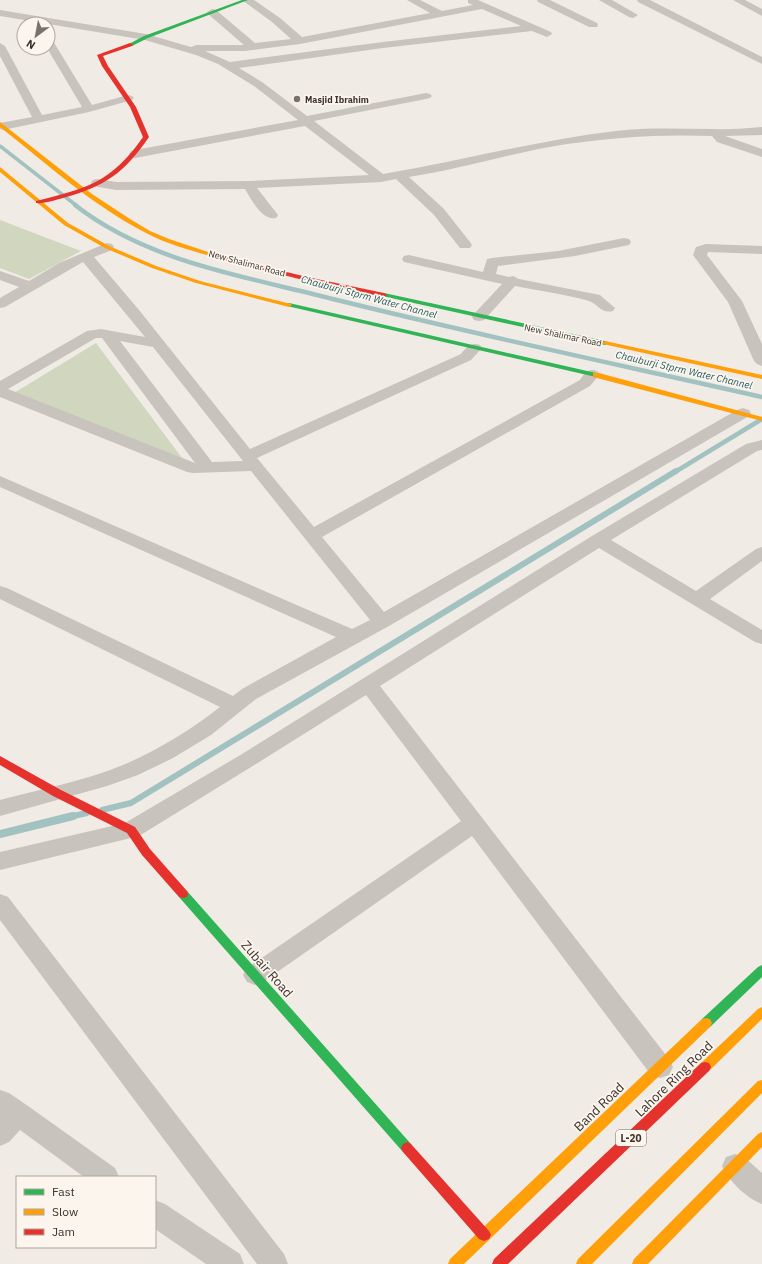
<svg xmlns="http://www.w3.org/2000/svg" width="762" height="1264" viewBox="0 0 762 1264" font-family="'IBM Plex Sans',sans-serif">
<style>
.green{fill:#d1d6bf}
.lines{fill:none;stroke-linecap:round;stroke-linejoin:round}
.stream-far3{stroke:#a1c2c1;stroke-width:3.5}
.stream-far2{stroke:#a1c2c1;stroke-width:4.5}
.stream-far1{stroke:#a1c2c1;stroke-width:6}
.stream{stroke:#a1c2c1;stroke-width:8}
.street{fill:#c9c3be;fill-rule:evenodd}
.fast{fill:#30b455;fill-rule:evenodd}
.slow{fill:#ff9f0a;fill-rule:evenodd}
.jam{fill:#e5322d;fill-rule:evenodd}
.poi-dot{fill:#7a716c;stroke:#fbf5ee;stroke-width:1.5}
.labels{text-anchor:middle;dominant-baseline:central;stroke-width:3.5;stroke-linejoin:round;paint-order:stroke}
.far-poi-label{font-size:9px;font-weight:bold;fill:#3b302b;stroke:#fbf5ee;text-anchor:start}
.far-street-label{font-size:9px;fill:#3b302b;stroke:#fbf5ee}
.far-water-label{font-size:10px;font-style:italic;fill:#1f5a5e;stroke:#fbf5ee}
.shield{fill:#fbf5ee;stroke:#756b66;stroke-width:1}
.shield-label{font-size:10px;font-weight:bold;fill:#3b302b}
.near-street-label{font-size:13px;fill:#3b302b;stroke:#fbf5ee}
</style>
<rect width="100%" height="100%" fill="#f0ebe5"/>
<path class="green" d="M0 220 81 251 29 279 0 268Z
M96 343 185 462 14 393Z"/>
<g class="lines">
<path class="stream-far3" d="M0 146 77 206"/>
<path class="stream-far2" d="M75 205C149 263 249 277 337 300 478 335 620 365 762 397
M675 472 762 419"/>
<path class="stream-far1" d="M102 810 131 803 676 471
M69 817 87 813"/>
<path class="stream" d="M0 834 73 816"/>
<path class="street" d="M242 0H254L280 18 302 37 430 13 407 0H420L442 11 473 5 468 3V0H478L551 32 552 34 547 37 532 31 383 48 239 68 262 82 307 116 426 93 430 94 432 96 430 98 426 99 314 121 383 174C461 161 538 140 616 131 649 127 681 129 713 129 730 130 746 128 762 127V135L725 136 762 149V157L717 142 712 136C662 134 616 137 567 144 514 152 462 169 409 177L444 209 470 242 472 245 470 248H460L434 215 396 179 381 182 257 188 278 215 276 218C262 221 251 199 245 189L116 190 93 186 91 183 93 180 97 179 116 182 249 181 369 175 305 126 135 158 131 157 129 154 131 151 135 150 298 120 254 86 218 64 196 55 145 40 0 16V10L146 34 191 47 196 45H244L208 14 207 12 212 9 216 10 255 43 291 39 272 22ZM482 9 521 26 383 42 230 62 205 51H245L300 44Z
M537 0H550L597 23 598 25 597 27H589L538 2Z
M599 0H612L638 15 633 18 629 17Z
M637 0H650L762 57V64L638 2Z
M733 0H745L762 9V16Z
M48 38 53 41 92 105 128 95 132 96 134 98 132 100 89 112 3 130 0 129V123L32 117 0 56V43L5 46 42 115 82 107 47 48Z
M624 238 629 239 631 242 629 245 575 256 498 266 496 274 509 277 513 276 519 279 600 295 615 308 613 311C601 314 598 304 589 301 565 294 539 291 515 286L484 320 479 321 474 320 472 317 474 314 502 284 404 262 402 259 404 256 409 255 483 272 487 259 492 258 558 251Z
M107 243 112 244 114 247 112 250 94 257 139 310 250 449 461 354C467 347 471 342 480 345L482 348 471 360 257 458 314 527 580 380C585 373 588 368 597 371L600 374 590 386 322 537 384 612 737 410 743 408 749 410 751 413 749 416 389 626 256 699 211 735 173 758 138 775 107 786 0 816V800C41 789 84 781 123 765 158 750 191 730 220 707L0 599V586L7 588 233 696 242 689 336 637 0 487V476L352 629 370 620 251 471 193 473 187 472 0 397V381L87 331 101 329 145 337 83 262 5 307 0 308V298L19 287 0 280V271L29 281 59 263ZM96 338H102L195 463 8 389ZM120 341 153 347 243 461 212 462Z
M706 244 762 246V254L708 252 707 255 742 301 762 344V366L757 364 754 361 728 302 693 255 696 247Z
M762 440V450L757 451 611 540 696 591 756 549 762 547V561L710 599 762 630V644L755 642 599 548 380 686 669 1059 673 1067 669 1075 660 1078 651 1075 472 836 263 982 255 985 247 982 243 975 247 968 461 821 366 695 256 764 139 836 0 870V852L125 823 242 754 592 536 746 444Z
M0 894 8 897 284 1254 288 1264H257L0 920Z
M0 1090 9 1093 28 1106 115 1168 119 1177H84L20 1130 9 1142 0 1146Z
M735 1154 744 1157 762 1173V1204C746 1198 729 1181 722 1166L726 1157Z
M155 1200 165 1204 240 1254 244 1264H206L155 1229Z"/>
<path class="fast" d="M242 0H248L148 38 132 46 127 45 144 36Z
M384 293 605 341 609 343 605 345 382 296V294Z
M289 303 596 373 600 375 596 377 287 306 286 305Z
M183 890 187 891 411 1144 413 1148 411 1152 407 1154 403 1152 179 897 178 894 179 891Z
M762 965V977L710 1027 706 1028 702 1027 700 1023 702 1019 758 967Z"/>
<path class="slow" d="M0 122 92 194 130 219 150 231 169 239 229 259 224 260C198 252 170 246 146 233 92 205 47 164 0 127Z
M0 167 68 223 109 246 156 266 200 281 291 304 292 305 289 307 196 283 152 268 105 248 64 225 0 172Z
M605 341 762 375V379L603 344V342Z
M593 373H599L762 417V421L593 377Z
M762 1007V1019L709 1071 705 1072 701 1071 699 1067 701 1063 758 1009Z
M706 1018 710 1019 712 1023 710 1027 464 1264H448L450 1259 702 1019Z
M762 1080V1093L592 1264H576L578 1259 758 1081Z
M762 1132V1147L648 1264H632L634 1259 758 1134Z"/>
<path class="jam" d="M130 43 133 45 132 46 103 56 108 66 136 107 149 137C124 173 106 186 63 198 55 200 44 204 36 203V201C87 188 111 183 143 137L130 107 102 66 97 55Z
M226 257 307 277 384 293 387 295 384 297 307 281 224 260 223 259Z
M0 756 61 790 135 827 150 849 187 891 188 894 187 897 183 898 179 897 142 855 127 833 53 796 0 765Z
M705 1062 709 1063 711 1067 709 1071 508 1264H492L494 1259 701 1063Z
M407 1142 411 1144 489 1231 491 1235 489 1239 484 1241 479 1239 403 1152 401 1148 403 1144Z"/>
</g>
<circle class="poi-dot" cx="297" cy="99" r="4"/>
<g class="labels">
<g class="far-poi-label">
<text x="305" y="99">Masjid Ibrahim</text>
</g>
<g class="far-street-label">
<text transform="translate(247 263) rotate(15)">New Shalimar Road</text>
<text transform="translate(563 335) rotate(12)">New Shalimar Road</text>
</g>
<g class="far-water-label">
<text transform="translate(369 297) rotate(15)">Chauburji Stprm Water Channel</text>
<text transform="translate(684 370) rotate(13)">Chauburji Stprm Water Channel</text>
</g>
<rect class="shield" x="616" y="1130" width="30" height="16" rx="3"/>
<g class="shield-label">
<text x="631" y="1138">L-20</text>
</g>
<g class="near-street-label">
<text transform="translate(267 969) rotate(49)">Zubair Road</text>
<text transform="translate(674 1079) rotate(-44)">Lahore Ring Road</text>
<text transform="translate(599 1107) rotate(-44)">Band Road</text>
</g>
</g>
<rect x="16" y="1176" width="140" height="72" fill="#fbf5ee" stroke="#aea6a0"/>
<rect x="24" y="1189" width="20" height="6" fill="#30b455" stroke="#aea6a0"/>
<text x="52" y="1196" font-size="12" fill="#3b302b">Fast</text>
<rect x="24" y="1209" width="20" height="6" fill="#ff9f0a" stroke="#aea6a0"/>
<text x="52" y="1216" font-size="12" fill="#3b302b">Slow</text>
<rect x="24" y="1229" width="20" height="6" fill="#e5322d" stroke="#aea6a0"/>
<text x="52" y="1236" font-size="12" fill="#3b302b">Jam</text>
<g transform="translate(36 36) rotate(212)"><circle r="19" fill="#fbf5ee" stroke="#aea6a0"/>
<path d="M0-3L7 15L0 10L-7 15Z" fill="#7a716c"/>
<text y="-6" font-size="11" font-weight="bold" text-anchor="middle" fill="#3b302b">N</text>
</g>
</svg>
